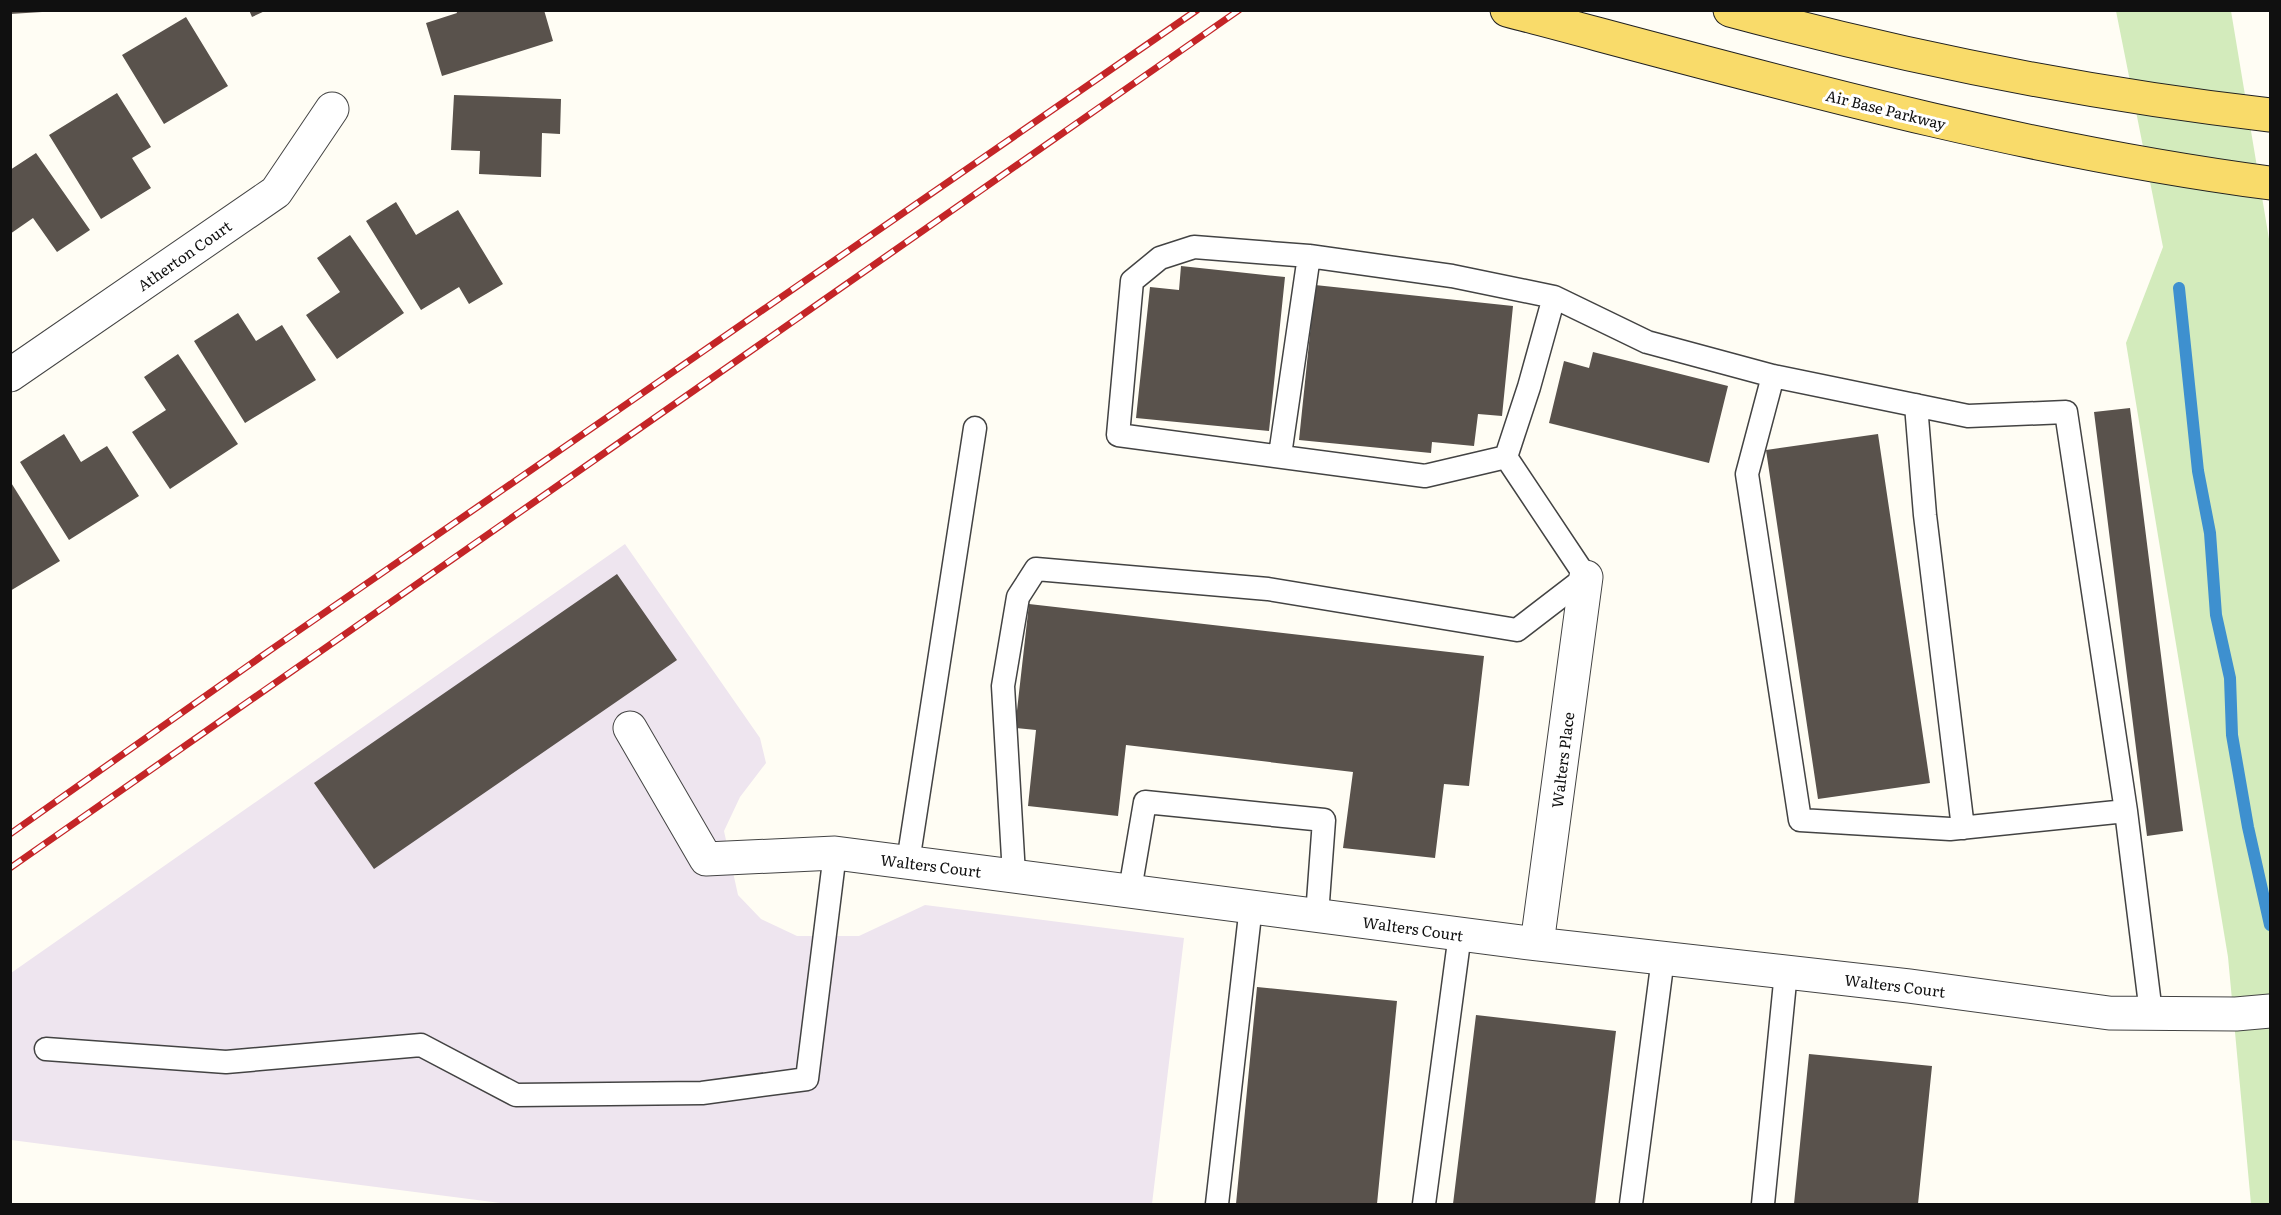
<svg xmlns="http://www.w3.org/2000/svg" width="2281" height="1215" viewBox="0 0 2281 1215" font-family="Literata,serif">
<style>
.industrial{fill:#eee5ef}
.green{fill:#d3ebbc}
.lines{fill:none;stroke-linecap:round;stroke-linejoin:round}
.stream{stroke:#3e90cf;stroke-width:12}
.building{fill:#59524c}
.lane-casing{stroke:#434343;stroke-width:25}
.street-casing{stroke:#434343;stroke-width:35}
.primary-casing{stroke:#212121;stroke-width:35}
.lane{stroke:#fff;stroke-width:22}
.street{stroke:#fff;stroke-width:33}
.primary{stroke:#f9db6a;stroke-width:33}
.rail-casing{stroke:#c42527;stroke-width:7}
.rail{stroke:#fff;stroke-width:4.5;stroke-dasharray:14;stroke-linecap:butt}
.labels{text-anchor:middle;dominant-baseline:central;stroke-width:6;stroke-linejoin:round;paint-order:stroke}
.street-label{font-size:15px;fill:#101010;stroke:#fff}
</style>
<rect width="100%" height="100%" fill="#fffdf4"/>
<path class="industrial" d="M625 544 760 738 766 763 740 797 724 831 738 895 761 919 797 936H859L925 905 1184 938 1152 1204H508L11 1140V973Z"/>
<path class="green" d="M2116 11H2231L2270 245V1204H2251L2228 957 2126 343 2163 247Z"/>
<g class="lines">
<path class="stream" d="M2179 288 2198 471 2210 533 2216 615 2230 678 2232 735 2248 827 2270 925"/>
</g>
<path class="building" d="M10 10H42V12L10 14Z
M249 10H267L252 17Z
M456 10H544L553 41 442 76 426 23 457 13Z
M186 17 228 86 164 124 122 55Z
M117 93 151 147 132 158 151 188 101 219 49 135Z
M454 95 561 99 560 134 542 133 541 177 479 174 480 151 451 150Z
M36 153 90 230 57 252 33 218 10 234V170Z
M396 202 416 235 458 210 503 284 469 304 459 287 421 310 366 221Z
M350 235 404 313 337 359 306 315 340 292 317 258Z
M1181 266 1285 277 1269 431 1136 418 1150 287 1179 290Z
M1315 285 1513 306 1502 416 1478 414 1474 446 1432 442 1431 453 1299 440Z
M238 313 256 341 282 325 316 380 245 423 194 341Z
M1593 352 1728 386 1709 463 1549 423 1564 361 1589 368Z
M178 354 238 444 170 489 132 432 166 410 144 377Z
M2130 408 2183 831 2147 836 2094 412Z
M64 434 81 462 107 446 139 496 69 540 20 462Z
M1878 434 1930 783 1818 799 1766 450Z
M10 481 60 561 10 591Z
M617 574 677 660 374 869 314 783Z
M1029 604 1484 656 1469 786 1444 784 1435 858 1343 848 1353 772 1126 745 1118 816 1028 806 1036 730 1015 728Z
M1257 987 1397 1001 1377 1204H1236Z
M1476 1015 1616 1031 1595 1204H1453Z
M1809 1054 1932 1066 1918 1204H1794Z"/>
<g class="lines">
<defs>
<path id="lane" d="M1554 297 1647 342 1773 376 1968 416 2066 412 2126 811 1950 829 1800 820 1747 474 1773 376
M1916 405 1925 515 1963 828
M1280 455 1309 256
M2126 811 2151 1013
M908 862 975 428
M1014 875 1003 686 1018 597 1036 569 1268 589 1517 630 1586 577 1506 457 1529 387 1554 297 1452 276 1309 256 1194 247 1160 258 1132 281 1118 435 1425 476 1506 457
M1130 890 1145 802 1324 820 1317 915
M46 1049 226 1062 421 1045 516 1095 702 1093 807 1079 835 853
M1217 1204 1251 906
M1424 1204 1460 934
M1631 1204 1663 958
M1763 1204 1786 972"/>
<path id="street" d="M10 375 276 192 332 109
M630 728 706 859 835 853 1537 944 1909 986 2109 1013 2236 1014 2270 1011
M1537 944 1586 577"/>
<path id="primary" d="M1507 10C1760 77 2011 149 2270 183
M1730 10C1908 58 2087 94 2270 115"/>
</defs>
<use href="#lane" class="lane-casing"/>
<use href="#street" class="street-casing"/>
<use href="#primary" class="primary-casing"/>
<use href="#lane" class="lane"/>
<use href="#street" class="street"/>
<use href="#primary" class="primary"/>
<defs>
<path id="rail" d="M10 834 269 651 1197 10
M10 868 1239 10"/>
</defs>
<use href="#rail" class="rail-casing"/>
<use href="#rail" class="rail"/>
</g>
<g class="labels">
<g class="street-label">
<text transform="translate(1886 109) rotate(14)">Air Base Parkway</text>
<text transform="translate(184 255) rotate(-35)">Atherton Court</text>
<text transform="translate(1562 760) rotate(-83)">Walters Place</text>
<text transform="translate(931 865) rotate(7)">Walters Court</text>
<text transform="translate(1413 928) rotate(8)">Walters Court</text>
<text transform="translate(1895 985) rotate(7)">Walters Court</text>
</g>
</g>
<rect width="2281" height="1215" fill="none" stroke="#101010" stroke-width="24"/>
</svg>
